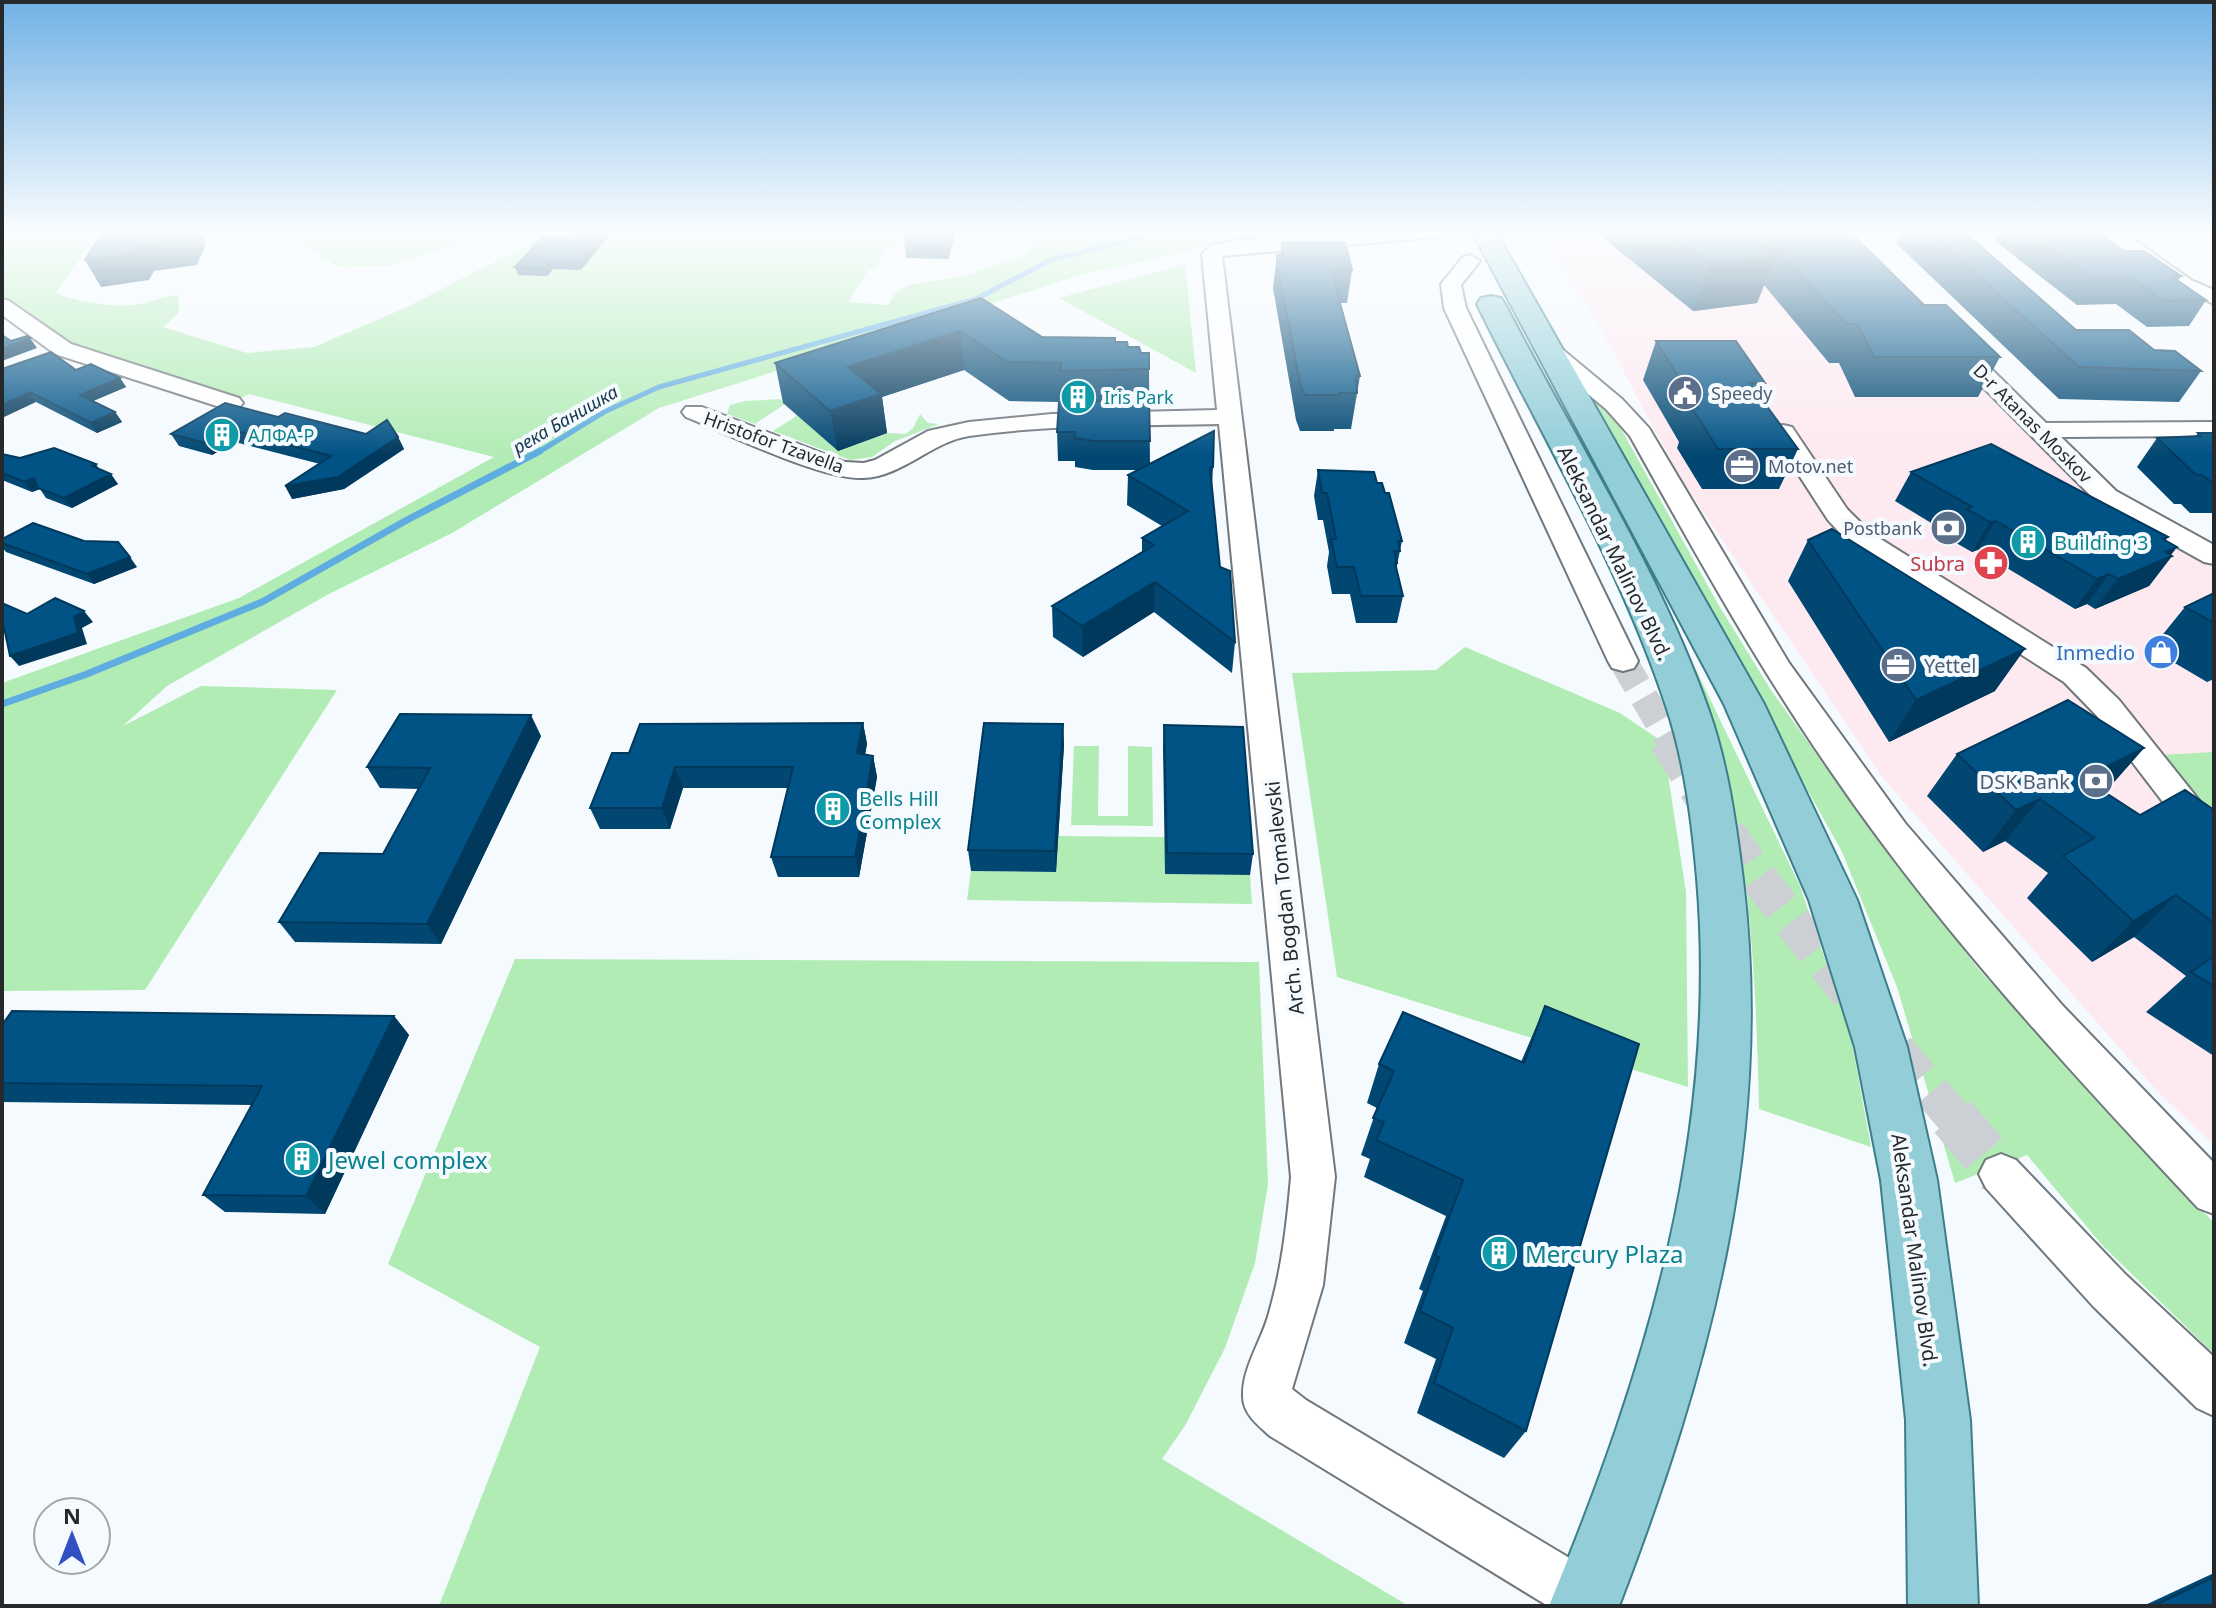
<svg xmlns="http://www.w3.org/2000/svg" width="2216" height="1608" viewBox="0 0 2216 1608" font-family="'Noto Sans',sans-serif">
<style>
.commercial{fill:#fde9f0}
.green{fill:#b2ecb5}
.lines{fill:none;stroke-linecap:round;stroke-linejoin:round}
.stream-far1{stroke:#5face0;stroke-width:5}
.stream{stroke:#5face0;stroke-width:7}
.minor-tunnel-far2{stroke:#ccd0d4;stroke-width:28;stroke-dasharray:28 14;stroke-linecap:butt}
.minor-tunnel-far1{stroke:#ccd0d4;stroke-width:37;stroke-dasharray:37 18;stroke-linecap:butt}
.minor-tunnel{stroke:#ccd0d4;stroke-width:48;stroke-dasharray:48 24;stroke-linecap:butt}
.minor-casing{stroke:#70777d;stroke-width:4}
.major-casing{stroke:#3d7e8b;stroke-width:4}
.minor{fill:#fff;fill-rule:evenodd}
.major{fill:#92cdd8;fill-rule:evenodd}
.wall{fill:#014772}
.shaded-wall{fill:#01395d}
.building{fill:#015285;stroke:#01395d;stroke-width:2}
.labels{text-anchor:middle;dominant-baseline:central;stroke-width:8;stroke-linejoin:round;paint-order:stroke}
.far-service-label{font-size:18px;fill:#4e5e75;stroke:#f5fafe;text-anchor:start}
.far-culture-label{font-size:18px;fill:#0d838f;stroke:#f5fafe;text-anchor:start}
.far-water-label{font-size:18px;font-style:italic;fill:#15374d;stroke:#f5fafe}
.far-street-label{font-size:18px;fill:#26292c;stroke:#f5fafe}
.culture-label{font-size:20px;fill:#0d838f;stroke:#f5fafe;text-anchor:start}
.street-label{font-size:20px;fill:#26292c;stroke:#f5fafe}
.health-label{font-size:20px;fill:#be3a42;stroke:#f5fafe;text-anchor:end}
.shop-label{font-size:20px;fill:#366cbe;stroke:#f5fafe;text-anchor:end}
.service-label{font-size:20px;fill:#4e5e75;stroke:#f5fafe;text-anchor:start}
.near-culture-label{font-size:24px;fill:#0d838f;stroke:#f5fafe;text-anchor:start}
</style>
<rect width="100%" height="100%" fill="#f5fafe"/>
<path class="commercial" d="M1557 230H1820L2042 448 2112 512 2214 565V1145L2158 1092 1883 778 1681 479 1601 329 1545 239Z"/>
<path class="green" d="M2 230H99L56 293C78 302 109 307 134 305 149 303 162 296 178 295L179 313 163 327 247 353 314 347 407 307 549 234 546 230H905L897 246 886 249 875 270H868L848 302 888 305 895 294 908 285 964 276 1026 255 1039 240H1094L1141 230H1332L1335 233 1212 245 1081 275 659 408 452 533 327 595 167 686 123 726 201 686 337 690 145 990 2 991V683L239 598 494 457 249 394 237 400 70 347 2 296Z
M503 230 387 266 340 267 279 231Z
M1185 264 1196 373 1059 298Z
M780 399 785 404 755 424 727 414 730 405 745 401Z
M1597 401 1619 425 1718 604 1771 690 1869 828 1980 971 2214 1223V1354L2103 1246 2027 1155 1955 1183 1897 987 1842 852 1591 402Z
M920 414 928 423 939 424 895 441 872 457 850 460 773 431 798 415 838 451 887 433 906 434 913 428Z
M1661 597 1800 886 1850 1032 1871 1147 1759 1109C1756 980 1751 852 1713 728 1699 684 1678 640 1661 597Z
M1465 647 1620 713 1663 742 1686 892 1688 1087 1337 977 1292 673 1436 670Z
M1074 746H1099L1098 816H1128V746L1152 747 1153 826 1071 825Z
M2214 752V821L2161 755Z
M1058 836 1165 837 1166 874 1250 875 1252 904 967 900 971 871 1056 872Z
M515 959 1259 962 1268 1184 1255 1263 1225 1348 1186 1424 1162 1459 1409 1606H439L540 1347 388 1264Z"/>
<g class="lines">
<path class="stream-far1" d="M537 453 604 412 659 387 976 299 1051 260 1170 230"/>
<path class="stream" d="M2 704 87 674 262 602 407 520 540 451"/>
<path class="minor-tunnel-far2" d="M1623 661 1670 742"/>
<path class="minor-tunnel-far1" d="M1668 740C1747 877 1853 998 1955 1119"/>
<path class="minor-tunnel" d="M1953 1117 2001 1174"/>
<defs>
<path id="minor" d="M1375 230H1458L1448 236 1222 256 1335 1177 1323 1285 1292 1389 1306 1400 1606 1580 1614 1599 1611 1606H1548L1270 1436C1258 1425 1243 1414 1243 1396 1242 1368 1262 1340 1269 1313 1282 1268 1287 1223 1291 1177L1219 424C1136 426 1051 424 969 436 931 442 902 477 863 478 822 480 728 434 686 417L682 412 686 407H702L845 462 864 463 875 460 928 431 969 422 1052 414 1217 410 1202 254 1210 246 1232 241Z
M2097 230H2120L2191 280 2214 290V304L2177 288Z
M1470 255 1480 261 1461 285 1466 308 1638 661 1634 668 1623 671 1612 668 1608 661 1444 308 1441 284 1463 257Z
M2 299 9 301 71 344 239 398 243 403 239 408H223L55 354 2 315Z
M1957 341 1965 343 2046 423 2214 422V436L2061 437 2116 491 2214 545V564L2204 562 2098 503 1949 353 1946 348Z
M1548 342 1556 344 1622 399 1649 428 1789 663 1905 823 2063 1006 2214 1163V1214L2198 1208C2069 1070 1939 930 1832 773 1757 665 1694 551 1630 436L1606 409 1540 354 1537 349Z
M1783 425 1792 427 1847 509 1871 533 2086 668 2119 700 2214 819V857L2202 853 2097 716 2064 682 1851 545 1828 520 1771 432 1774 427Z
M2001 1154 2016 1160 2125 1274 2214 1357V1416L2197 1408 2093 1306 1986 1188 1979 1174 1986 1160Z"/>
<path id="major" d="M1471 230H1495L1764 704 1857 900 1907 1047 1937 1180 1970 1420 1978 1606H1908L1906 1420 1881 1180 1855 1047 1809 900 1724 704Z
M1491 296 1501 298 1505 304C1574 438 1659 568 1709 711 1728 765 1736 823 1743 880 1774 1136 1710 1368 1619 1606H1549C1646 1370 1719 1137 1697 878 1692 822 1685 764 1667 709 1621 568 1542 437 1477 304L1481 298Z"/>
</defs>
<use href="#minor" class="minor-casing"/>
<use href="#major" class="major-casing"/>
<use href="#minor" class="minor"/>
<use href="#major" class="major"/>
</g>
<path class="wall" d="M955 230V236L948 259 906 258 903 232Z
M1603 230H1848L1924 305 2000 357 1978 397H1855L1839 363H1829L1764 285 1757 303 1693 311 1601 236Z
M1902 230H1962L2076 330 2154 350 2201 371 2179 402 2059 399 1896 243Z
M2001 230H2094L2123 251 2181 276 2178 281 2206 300 2189 326 2147 327 2116 304 2077 305 1995 241Z
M573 237 581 270 553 269 547 276 518 275 515 267Z
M1282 242 1352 270 1347 303H1340L1360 376 1351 429H1334V431H1300L1296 420 1273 288 1277 255H1280Z
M981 298 1042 337 1115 342 1128 347 1149 369 1150 464 1213 467 1212 486 1220 567 1235 642 1232 673 1154 612 1083 657 1053 637 1052 606 1142 552V538L1162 526 1127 505 1128 475 1137 470H1093L1075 467V461H1058L1057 432 1060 402 1009 401 964 370 882 397 887 433 838 451 783 403 775 363Z
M1656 341 1765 383 1760 396 1798 449 1779 489H1702L1677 448 1679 442 1643 380Z
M2 369 76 370 120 378 126 387 93 401 115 412 122 422 97 433 36 402Z
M278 417 366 434 398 437 404 449 344 489 292 499 320 464 235 442 212 455 179 446 171 434Z
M2198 433H2214V513H2190L2181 504H2174L2137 467 2157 438 2195 437Z
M2 454 20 458 96 464 99 469 118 484 72 508 46 498 40 489 32 492 2 480Z
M1318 470 1377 483 1385 493 1402 541 1396 570 1403 596 1397 623H1356L1350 594H1332L1327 566 1329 552 1323 520H1318L1314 496Z
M1911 472 2166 541 2177 547 2171 555 2172 556 2149 586 2095 609 2087 604 2075 609 1977 550 1972 552 1949 539 1951 535 1895 501Z
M2 539 137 567 94 584 6 552 2 547Z
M1808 540 1995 691 1889 742 1788 581Z
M2214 593V679L2207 682 2151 649 2185 607Z
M863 723 867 744 865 755 873 756 877 777 859 877H778L771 857 788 788H683L670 829H600L590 808 629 753Z
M1063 724 1064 745 1056 872 971 871 968 850Z
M1164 725 1253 854 1250 875 1165 874 1163 746Z
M541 736 441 944 295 942 279 922 383 854 419 789 380 788 367 767Z
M2144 748 2107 790 2104 792 2140 815 2214 810V1056L2146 1012 2186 976 2134 937 2092 962 2027 898 2048 873 2005 841 1983 852 1927 796 1957 754Z
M1545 1006 1526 1431 1504 1458 1417 1413 1436 1359 1404 1343 1423 1291 1419 1289 1446 1216 1364 1177 1370 1159 1361 1155 1377 1108 1367 1103 1379 1064 1521 1062Z
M394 1016 409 1035 325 1214 225 1212 203 1195 252 1105 2 1102V1025Z
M2214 1573V1606H2143Z"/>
<path class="shaded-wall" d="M187 230H199L206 244 197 265 154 271 149 280 101 287 85 260Z
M606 230H614L581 270 579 262Z
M946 230H955V236L948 259 945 233Z
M1776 256 1757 303 1693 311 1710 264Z
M550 261 553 269 547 276 544 268Z
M960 331 964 370 882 397 887 433 838 451 830 411 848 367Z
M30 338 37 348 2 361V349Z
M120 378 126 387 86 404 80 395Z
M30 392 36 402 2 418V405Z
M115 412 122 422 97 433 91 423Z
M228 429 235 442 212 455 205 443Z
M398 437 404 449 344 489 292 499 285 486Z
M111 474 118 484 72 508 64 498Z
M34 478 40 489 32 492 25 482Z
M1996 521 1977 550 1972 552 1990 522Z
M2168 537 2146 567 2165 552 2177 547 2169 557 2172 556 2149 586 2095 609 2118 579 2163 539Z
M130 557 137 567 94 584 87 574Z
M2109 574 2087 604 2075 609 2097 579Z
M1155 582 1154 612 1083 657 1082 626Z
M84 611 93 622 82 628 87 644 19 666 10 656Z
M2025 649 1995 691 1889 742 1916 700Z
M531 715 541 736 441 944 427 924Z
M863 723 867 744 861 774 857 753Z
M1063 724 1064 745 1056 872 1055 851Z
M2144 748 2107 790 2060 814 2083 778Z
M873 756 877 777 859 877 855 857Z
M675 767 683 788 670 829 662 808Z
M2040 799 2005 841 1983 852 2016 810Z
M2176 895 2134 937 2092 962 2133 921Z
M394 1016 409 1035 325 1214 306 1196Z"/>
<path class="building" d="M104 230H187L183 239 139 245 134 254 85 260Z
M579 230H606L579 262 550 261 544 268 515 267 543 237H573Z
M904 230H946L945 233 903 232Z
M1665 230H1737L1776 256 1710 264Z
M1762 230H1848L1924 305H1946L2000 357H1874L1857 324H1846Z
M1927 230H1962L2076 330H2129L2154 350 2175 351 2201 371 2079 367Z
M2026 230H2094L2123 251H2144L2181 276H2171L2206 300 2163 301 2132 278 2092 279Z
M1282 242H1345L1352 270H1331L1360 376H1356L1357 393H1339V395H1305L1300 384 1277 263V255H1284Z
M981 298 1042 337 1115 338V342H1127L1128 347H1139L1141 353H1149V369L1060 371 1061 363 1007 362 960 331 848 367 881 394 830 411 775 363Z
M2 335 11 341 27 336 30 338 2 349Z
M1656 341H1736L1765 383H1750L1798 449H1718L1692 408H1698Z
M51 352 76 370 91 364 120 378 80 395 115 412 91 423 30 392 2 405V369Z
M1149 400 1150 441H1093L1075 438V432H1057L1059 402Z
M225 403 278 417 285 413 366 434 387 420 398 437 338 477 285 486 331 456 228 429 205 443 171 434Z
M1214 431 1213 467 1210 468 1220 567 1230 571 1235 642 1155 582 1082 626 1052 606 1154 545 1142 538 1188 511 1128 475Z
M2198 433H2214V484L2202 475H2196L2157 438 2201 436Z
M1991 444 2168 537 2163 539 2177 547 2165 552 2172 556 2118 579 2109 574 2097 579 1996 521 1990 522 1967 509 1972 507 1911 472Z
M54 448 96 464 92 466 111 474 64 498 38 488 34 478 25 482 2 473V454L20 458Z
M1318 470 1374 472 1377 483H1382L1385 493H1389L1402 541H1398L1400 551H1394L1397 563H1395L1403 596H1361L1354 567H1337L1331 539H1336L1327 493H1322Z
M33 523 84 541 118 542 130 557 87 574 2 543V539Z
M1832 529 2025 649 1916 700 1808 540Z
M2214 593V623L2185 607Z
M55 598 84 611 74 617 78 633 10 656 2 618V603L27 614Z
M2068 700 2144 748 2083 778 2140 815 2185 790 2214 810V923L2176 895 2133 921 2063 856 2094 838 2040 799 2016 810 1957 754Z
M400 714 531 715 427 924 279 922 320 853 383 854 430 768 367 767Z
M863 723 857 753 873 756 855 857H771L793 767H675L662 808H590L612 753H629L640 724Z
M984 723 1063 724 1055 851 968 850Z
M1164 725 1243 727 1253 854 1167 853Z
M2214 956V986L2191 972Z
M1545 1006 1639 1044 1526 1431 1434 1383 1453 1328 1420 1311 1439 1257 1435 1255 1463 1180 1376 1140 1384 1122 1373 1118 1394 1071 1379 1064 1403 1012 1524 1063Z
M12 1011 394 1016 306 1196 203 1195 262 1086 2 1083V1025Z
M2214 1577V1606H2153Z"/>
<linearGradient id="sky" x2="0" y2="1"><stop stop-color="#71b1e5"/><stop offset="0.51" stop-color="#fafdff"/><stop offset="1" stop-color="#fafdff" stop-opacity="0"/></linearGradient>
<rect width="2216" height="455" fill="url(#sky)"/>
<defs>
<symbol id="civic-disc" viewBox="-11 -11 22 22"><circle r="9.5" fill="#5c6f8a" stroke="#f5fafe"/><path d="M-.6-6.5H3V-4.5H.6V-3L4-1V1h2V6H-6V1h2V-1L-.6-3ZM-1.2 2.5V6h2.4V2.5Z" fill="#fff"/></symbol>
<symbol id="building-disc" viewBox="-11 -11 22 22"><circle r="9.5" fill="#0f9aa8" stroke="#f5fafe"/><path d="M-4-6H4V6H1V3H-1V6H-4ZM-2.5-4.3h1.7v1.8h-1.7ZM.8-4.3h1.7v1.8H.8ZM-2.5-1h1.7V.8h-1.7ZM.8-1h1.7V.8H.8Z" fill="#fff"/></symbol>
<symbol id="office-disc" viewBox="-11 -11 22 22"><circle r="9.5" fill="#5c6f8a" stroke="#f5fafe"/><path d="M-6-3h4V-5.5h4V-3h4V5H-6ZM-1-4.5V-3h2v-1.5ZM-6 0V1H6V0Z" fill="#fff"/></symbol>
<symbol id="bank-disc" viewBox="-11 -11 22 22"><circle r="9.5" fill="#5c6f8a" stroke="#f5fafe"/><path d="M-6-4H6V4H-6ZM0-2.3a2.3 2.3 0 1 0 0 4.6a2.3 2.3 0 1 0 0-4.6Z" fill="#fff"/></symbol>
<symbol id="pharmacy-disc" viewBox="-11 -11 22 22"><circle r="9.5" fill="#e0444e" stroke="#f5fafe"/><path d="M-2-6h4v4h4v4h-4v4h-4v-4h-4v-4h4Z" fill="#fff"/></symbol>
<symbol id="shop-disc" viewBox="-11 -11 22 22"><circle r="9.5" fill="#3f7fe0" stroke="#f5fafe"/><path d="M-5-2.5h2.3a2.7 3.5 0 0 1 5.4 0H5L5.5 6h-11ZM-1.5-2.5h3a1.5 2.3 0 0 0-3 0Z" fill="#fff"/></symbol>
</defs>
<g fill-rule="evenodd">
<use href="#civic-disc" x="1665" y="373" width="40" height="40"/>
<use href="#building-disc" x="1058" y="377" width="40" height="40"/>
<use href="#building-disc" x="202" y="415" width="40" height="40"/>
<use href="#office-disc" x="1722" y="446" width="40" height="40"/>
<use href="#bank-disc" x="1928" y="508" width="40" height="40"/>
<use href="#building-disc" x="2008" y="522" width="40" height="40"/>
<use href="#pharmacy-disc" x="1971" y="543" width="40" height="40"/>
<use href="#shop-disc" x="2141" y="632" width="40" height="40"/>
<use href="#office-disc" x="1878" y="645" width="40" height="40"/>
<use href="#bank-disc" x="2076" y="761" width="40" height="40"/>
<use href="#building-disc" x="813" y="789" width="40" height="40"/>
<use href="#building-disc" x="282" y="1139" width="40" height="40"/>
<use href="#building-disc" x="1479" y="1233" width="40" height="40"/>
</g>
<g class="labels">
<g class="far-service-label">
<text x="1711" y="393">Speedy</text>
<text x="1768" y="466">Motov.net</text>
<text x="1922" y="528" text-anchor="end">Postbank</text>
</g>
<g class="far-culture-label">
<text x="1104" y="397">Iris Park</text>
<text x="248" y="435">АЛФА-Р</text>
</g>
<g class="far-water-label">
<text transform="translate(565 419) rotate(-30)">река Банишка</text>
</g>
<g class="far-street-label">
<text transform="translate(2033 423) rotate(45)">D-r Atanas Moskov</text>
<text transform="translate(774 442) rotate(20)">Hristofor Tzavella</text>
</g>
<g class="culture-label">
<text x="2054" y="542">Building 3</text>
<text x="859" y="798">Bells Hill<tspan x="859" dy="23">Complex</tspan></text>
</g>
<g class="street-label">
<text transform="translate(1615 553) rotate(64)">Aleksandar Malinov Blvd.</text>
<text transform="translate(1284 898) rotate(-96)">Arch. Bogdan Tomalevski</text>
<text transform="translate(1915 1250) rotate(82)">Aleksandar Malinov Blvd.</text>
</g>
<g class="health-label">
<text x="1965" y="563">Subra</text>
</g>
<g class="shop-label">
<text x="2135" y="652">Inmedio</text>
</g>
<g class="service-label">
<text x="1924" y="665">Yettel</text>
<text x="2070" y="781" text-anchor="end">DSK Bank</text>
</g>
<g class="near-culture-label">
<text x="328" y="1159">Jewel complex</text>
<text x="1525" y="1253">Mercury Plaza</text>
</g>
</g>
<rect width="2216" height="1608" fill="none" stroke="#26292c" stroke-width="8"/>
<g transform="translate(72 1536)"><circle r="38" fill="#f5fafe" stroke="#a2a6aa" stroke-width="2"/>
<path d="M0-6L14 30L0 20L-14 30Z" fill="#3250c1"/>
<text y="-12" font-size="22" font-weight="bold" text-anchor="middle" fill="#26292c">N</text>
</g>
</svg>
